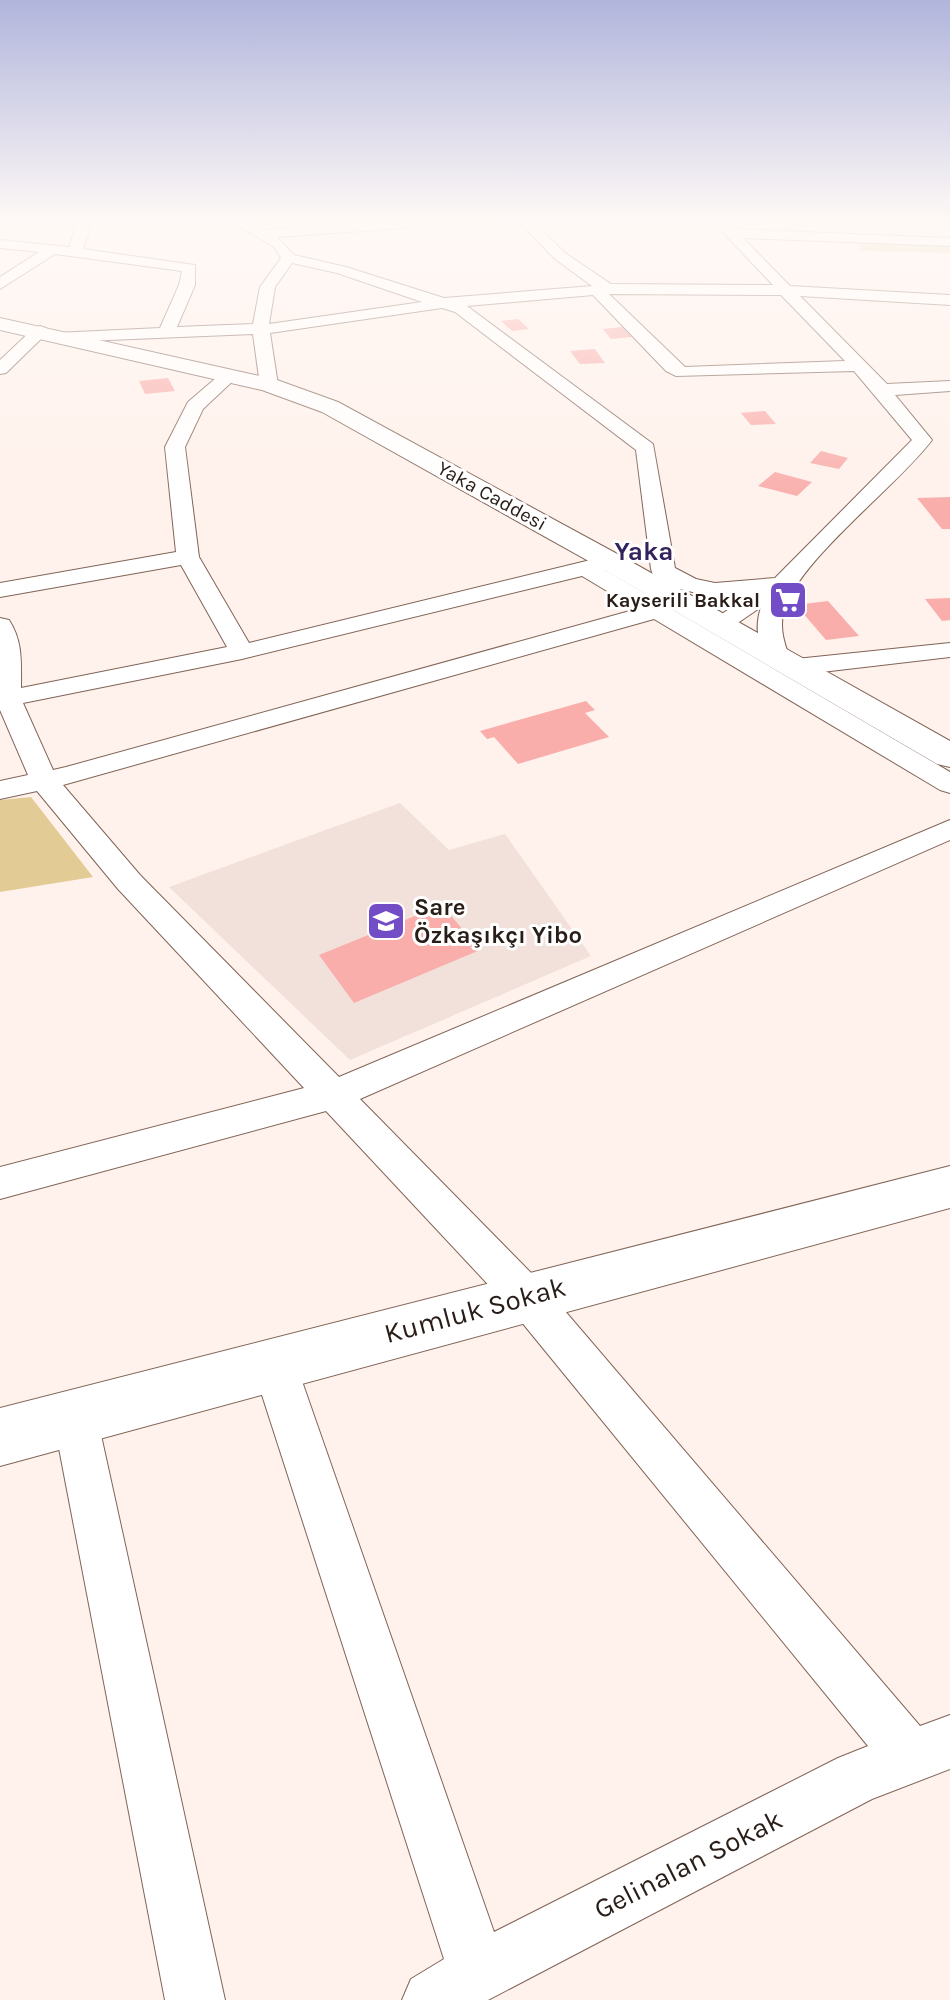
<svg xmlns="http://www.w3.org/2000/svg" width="950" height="2000" viewBox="0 0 950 2000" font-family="Karla,sans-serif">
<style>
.built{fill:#f2e1da}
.green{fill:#e2cb94}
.building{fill:#f9aeab}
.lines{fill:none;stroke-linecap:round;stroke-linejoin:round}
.street-casing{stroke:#816457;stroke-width:2}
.secondary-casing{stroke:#816457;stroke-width:2}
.street{fill:#fff;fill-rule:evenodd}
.secondary{fill:#fff;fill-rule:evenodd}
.labels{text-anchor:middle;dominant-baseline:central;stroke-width:6;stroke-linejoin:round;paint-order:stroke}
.far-street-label{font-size:20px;fill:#291d18;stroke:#fff}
.far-poi-label{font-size:20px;font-weight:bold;fill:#291d18;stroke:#fff;text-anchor:end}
.poi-label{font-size:24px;font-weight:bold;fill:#291d18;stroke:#fff;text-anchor:start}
.far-district-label{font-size:26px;font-weight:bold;fill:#33225c;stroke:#fff}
.near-street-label{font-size:28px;fill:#291d18;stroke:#fff}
</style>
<rect width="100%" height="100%" fill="#fff1eb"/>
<path class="built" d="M400 803 449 850 505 834 591 956 350 1060 169 887Z"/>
<path class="green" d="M860 240 950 244V253L859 251Z
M31 797 93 877 0 892V800Z"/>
<path class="building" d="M518 319 529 329 512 331 501 321Z
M622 327 632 337 611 339 603 329Z
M595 349 605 363 580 364 570 351Z
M168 378 175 391 145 394 139 381Z
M765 411 776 424 751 425 741 413Z
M821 451 848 458 839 469 810 463Z
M775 472 812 482 797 496 758 486Z
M950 497V529H942L917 498Z
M950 598V620L942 621 925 599Z
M828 601 859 636 826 640 796 605Z
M586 701 595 710 585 713 609 737 518 764 494 737 487 739 480 731Z
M442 905 480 950 354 1003 319 955Z"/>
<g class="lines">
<defs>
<path id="street" d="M77 224H91L83 249 195 265V285L177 327 253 324 260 287 281 258 274 247 236 224H253L263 230 346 224H413L406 228 277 237 294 255 346 267 444 298 592 286 555 259 521 224H536L565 253 611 284 773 285 715 224H730L734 229 950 238V246L743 238 790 286 950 295V305L800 296 887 384 950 381V391L895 395 932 440C897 487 795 562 783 614 780 629 784 642 789 656L786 661H768C757 645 755 626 761 607L729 629H711L708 624 747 596 715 597 679 589 677 600H661L651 569 636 450 455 312 442 308 270 333 278 385 269 390 260 385 253 334 61 342 55 341 53 337 55 333 160 328 179 285 182 271 55 254 0 289V277L39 252 0 248V240L69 247ZM292 263 337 273 422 302 269 324 275 287ZM609 294 781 295 845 361 685 367ZM593 295 666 371 676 376 854 371 912 440 775 578 715 583 696 579 675 568 653 444 467 306Z
M40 326 46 328 48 331 46 334 6 373 0 374V360L34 328Z
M229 371 238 376 203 409 185 447 199 557 249 643 611 555 622 562 619 567 605 570 950 772V793L940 790 654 619 63 785 140 875 339 1077 950 820V840L360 1099 541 1283 920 1726 950 1715V1769L872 1799 488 2000H402L411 1979 444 1959 252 1364 259 1350 274 1344 289 1350 296 1364 494 1932 838 1758 868 1746 511 1309 326 1111 0 1199V1167L304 1088 118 889 37 791 0 799V781L28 775 0 710V618L9 620C23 641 21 663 21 688L227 647 181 565 0 597V583L176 552 165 447 188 402 223 372ZM582 576 637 609 66 767 53 770 23 703 242 659Z
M950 643V657L796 675 787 672 783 667 787 662 796 659Z
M75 1395 91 1402 97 1417 225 2000H165L53 1417 59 1402Z"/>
<path id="secondary" d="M0 318 277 380 338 402 621 556 950 741V767L937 764 601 568 322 412 262 390 0 330Z
M950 1166V1208L0 1466V1408Z"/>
</defs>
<use href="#street" class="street-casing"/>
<use href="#secondary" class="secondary-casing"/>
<use href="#street" class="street"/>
<use href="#secondary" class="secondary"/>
</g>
<linearGradient id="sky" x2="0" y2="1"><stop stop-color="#b1b5dc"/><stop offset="0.44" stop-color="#fff9f6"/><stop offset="1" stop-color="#fff9f6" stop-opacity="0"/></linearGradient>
<rect width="950" height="504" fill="url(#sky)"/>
<defs>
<symbol id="supermarket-square" viewBox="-11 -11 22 22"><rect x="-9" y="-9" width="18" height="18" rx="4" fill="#724dc6" stroke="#fff"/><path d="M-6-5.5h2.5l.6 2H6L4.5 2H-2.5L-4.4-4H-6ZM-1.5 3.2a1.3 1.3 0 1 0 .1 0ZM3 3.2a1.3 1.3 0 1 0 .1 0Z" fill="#fff"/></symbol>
<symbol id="school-square" viewBox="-11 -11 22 22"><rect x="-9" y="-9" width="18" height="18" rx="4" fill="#724dc6" stroke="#fff"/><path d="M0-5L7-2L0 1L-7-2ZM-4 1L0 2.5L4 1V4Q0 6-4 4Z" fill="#fff"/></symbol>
</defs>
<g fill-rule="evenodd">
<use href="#supermarket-square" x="766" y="578" width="44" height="44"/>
<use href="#school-square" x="364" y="899" width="44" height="44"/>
</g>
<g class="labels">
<g class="far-street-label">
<text transform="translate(492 496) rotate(29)">Yaka Caddesi</text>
</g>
<g class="far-poi-label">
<text x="760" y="600">Kayserili Bakkal</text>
</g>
<g class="poi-label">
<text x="414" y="907">Sare<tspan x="414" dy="28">Özkaşıkçı Yibo</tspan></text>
</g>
<g class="far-district-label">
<text x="644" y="551">Yaka</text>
</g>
<g class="near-street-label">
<text transform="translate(475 1310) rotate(-15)">Kumluk Sokak</text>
<text transform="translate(688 1864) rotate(-27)">Gelinalan Sokak</text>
</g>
</g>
</svg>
